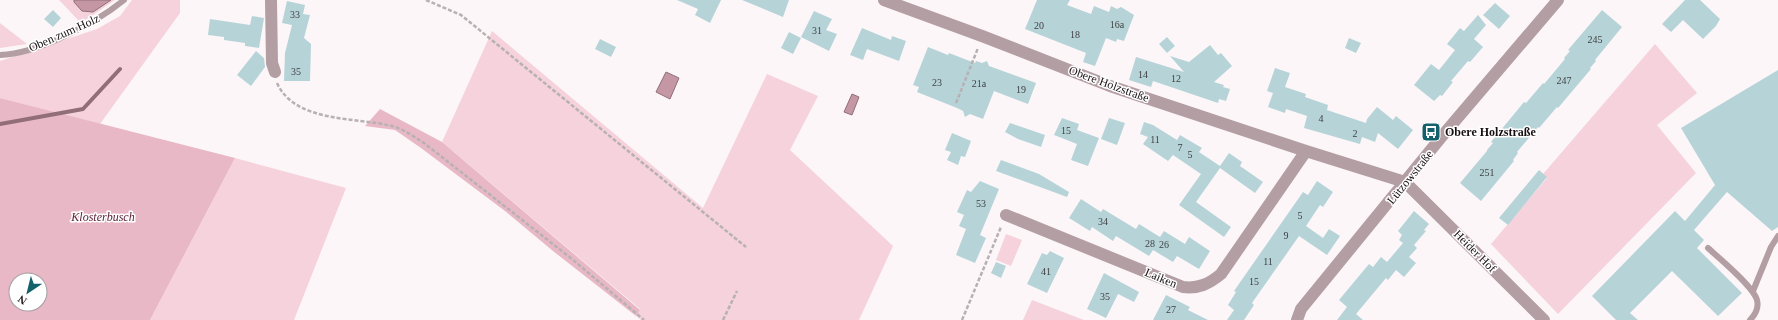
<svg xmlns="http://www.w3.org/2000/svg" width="1778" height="320" viewBox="0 0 1778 320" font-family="Georgia,serif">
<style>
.green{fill:#f5d2dc}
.forest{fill:#e8b8c6;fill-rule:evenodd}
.water{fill:#c597a4;stroke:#916e78}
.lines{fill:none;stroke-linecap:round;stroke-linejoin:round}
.stream{stroke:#916e78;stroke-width:4}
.building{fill:#b6d4d8}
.path{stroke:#b8b1b3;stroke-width:2.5;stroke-dasharray:4 2;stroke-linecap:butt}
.lane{stroke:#b39ea3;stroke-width:6}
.street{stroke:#b39ea3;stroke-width:12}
.labels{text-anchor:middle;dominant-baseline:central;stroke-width:3;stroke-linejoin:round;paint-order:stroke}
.number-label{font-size:10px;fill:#404044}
.street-label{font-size:12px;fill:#180f12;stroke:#fff}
.poi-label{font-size:12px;font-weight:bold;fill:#180f12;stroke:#fff;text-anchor:start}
.park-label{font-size:12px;font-style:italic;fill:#5b2137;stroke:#fff}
</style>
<rect width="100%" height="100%" fill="#fcf6f8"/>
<path class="green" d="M59 0H115L81 23Z
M132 0H180V13L100 124 0 98V61L97 29 120 16Z
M0 23 27 44 0 48Z
M492 31 703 208 767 74 818 96 790 150 893 246 859 320H641L636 316 640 309 442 142Z
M1655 44 1697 93 1657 125 1696 173 1558 314 1491 244 1547 178 1543 174Z
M235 158 346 188 294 320H150Z
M1006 234 1022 240 1011 266 996 260Z
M1032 300 1084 320H1023Z"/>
<path class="forest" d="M0 98 235 158 150 320H0ZM16 280H40V304H16Z
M380 109 442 142 640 310 636 316 553 251 505 211 421 148 395 130 365 126Z"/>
<path class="water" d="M74 0H111L93 12 82 11 74 2Z
M666 72 679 78 670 99 656 92Z
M852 94 859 97 852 115 844 112Z"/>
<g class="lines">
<path class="stream" d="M0 124 83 109 120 69"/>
</g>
<path class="building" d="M677 0H721L710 23 695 15 698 9Z
M742 0H789L783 17Z
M1037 0H1070L1067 5 1091 14 1094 6 1109 12 1111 6 1117 9 1121 7 1134 15 1124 41 1117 39 1116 42 1106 38 1095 66 1083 62 1086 53 1025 29Z
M1685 0H1700L1720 19 1716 26 1703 39 1683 20 1671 32 1662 24Z
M287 1 305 5 303 14 310 15 304 38 311 44 310 81H284L285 53 292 25 282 23Z
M1495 3 1510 16 1499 29 1483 15Z
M53 10 61 18 53 27 44 19Z
M1602 10 1622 27 1595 60 1596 61 1590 68 1591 69 1558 108 1557 107 1539 128 1538 127 1517 152 1518 153 1513 160 1514 161 1481 201 1460 183 1487 151V150L1493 143 1491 142 1524 102 1526 103 1543 83 1544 84 1565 59 1564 58 1570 51 1568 50Z
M814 11 832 19 826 30 837 34 829 51 801 37Z
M1478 15 1486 25 1474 39 1483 47 1470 62 1468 61 1451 81 1453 82 1442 96 1440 95 1434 101 1414 85 1431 64 1439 70 1455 50 1447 44 1460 28 1464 31Z
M252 16 264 18 259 48 245 46V43L224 40V37L208 35 210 19 250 25Z
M862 28 891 40 892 36 906 41 899 61 867 49 863 60 850 55Z
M789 32 801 38 793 54 781 48Z
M1167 37 1175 46 1167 53 1159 44Z
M1349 38 1361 43 1356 53 1345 48Z
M600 39 616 47 611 57 595 49Z
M1210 45 1218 55 1221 53 1232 66 1214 82 1224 85 1223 87 1230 89 1226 101 1219 99 1218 103 1153 81 1151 87 1129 80 1136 57 1184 72 1170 56 1189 62Z
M928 47 948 55 949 53 975 63 976 61 982 63 987 61 989 66 1036 83 1028 104 994 91 983 119 970 114 965 117 963 111 957 108 917 92 919 87 913 85Z
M256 51 264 58 265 67 251 86 237 75Z
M1275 68 1290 73 1285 87 1306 94 1305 97 1328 105 1327 110 1366 123 1367 119 1377 107 1393 120 1396 116 1413 130 1398 149 1378 133 1375 142 1362 137 1360 144 1304 128 1307 116 1286 109 1285 113 1268 107 1273 93 1267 91Z
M1778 70V227L1772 231 1727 192 1694 230 1704 240 1697 248 1742 293 1718 316 1672 271 1630 313 1638 320H1616L1592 296 1675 211 1685 221 1715 185 1681 128Z
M1062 118 1079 124 1077 130 1099 138 1088 166 1071 160 1077 144 1054 135Z
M1109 118 1125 123 1117 145 1101 139Z
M1144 122 1153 125 1177 140 1180 135 1202 148 1199 152 1220 166 1229 153 1242 162 1240 166 1263 182 1255 193 1220 168 1196 202 1231 227 1224 237 1179 205 1201 174 1173 155 1168 161 1143 144 1148 137 1140 134Z
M1010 123 1045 135 1041 147 1018 139 1005 132Z
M952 133 971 141 965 157 961 156 958 165 947 160 951 152 945 150Z
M1001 160 1039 174 1069 192 1067 197 996 171Z
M1539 170 1547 177 1508 225 1499 218Z
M980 181 999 189 980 235 986 238 975 263 956 255 966 229 959 226 964 215 957 212 967 190 971 192Z
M1317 181 1333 192 1323 207 1320 205 1306 226 1323 238 1329 229 1340 236 1327 255 1299 236 1252 303 1254 305 1244 320H1227L1234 310 1228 305 1236 292 1234 291 1303 192 1308 195Z
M1081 199 1101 212 1103 209 1136 229 1139 224 1160 237 1164 231 1185 244 1189 237 1210 251 1199 269 1177 256 1173 262 1153 250 1149 256 1116 236 1113 241 1092 227 1090 231 1069 218Z
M1414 211 1429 224 1424 230 1426 231 1414 245 1417 248 1409 257 1416 263 1404 277 1396 270 1388 280 1386 278 1356 314 1363 320H1337L1347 307 1339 300 1369 264 1373 267 1381 257 1387 262 1403 243 1399 240 1402 235 1398 231Z
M1050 251 1064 258 1047 293 1027 284 1042 253 1047 255Z
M996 262 1006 266 1001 278 991 273Z
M1104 273 1139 292 1134 302 1118 294 1106 318 1087 309Z
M1166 295 1190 307 1188 310 1208 320H1153Z"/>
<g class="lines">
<path class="path" d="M426 0 461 15 746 247
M277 83C295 123 356 117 392 126 404 129 414 137 424 143L572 259 644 320
M956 103 978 48
M723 320 737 291
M962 320 1001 227"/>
<path class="lane" d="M0 55C37 54 96 23 124 0
M1708 248C1720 259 1753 286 1757 300 1759 308 1756 314 1750 320
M1753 291 1771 247 1778 236"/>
<path class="street" d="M271 0 272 63 275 72
M884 0 982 36 1110 86 1306 151 1405 182 1544 320
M1006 215 1183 287C1198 289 1209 284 1221 274L1306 151
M1297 320 1301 309 1443 135 1558 0"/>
</g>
<defs>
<symbol id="bus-square" viewBox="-11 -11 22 22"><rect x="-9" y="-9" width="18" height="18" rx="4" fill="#13616b" stroke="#fff"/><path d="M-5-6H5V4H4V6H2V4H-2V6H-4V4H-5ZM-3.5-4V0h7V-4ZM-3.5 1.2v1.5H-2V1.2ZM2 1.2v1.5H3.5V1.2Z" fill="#fff"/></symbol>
</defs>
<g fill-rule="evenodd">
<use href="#bus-square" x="1420" y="121" width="22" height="22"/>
</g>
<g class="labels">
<g class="number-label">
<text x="295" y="14">33</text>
<text x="1117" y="24">16a</text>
<text x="1039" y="25">20</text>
<text x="817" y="30">31</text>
<text x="1075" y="34">18</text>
<text x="1595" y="39">245</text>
<text x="296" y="71">35</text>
<text x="1143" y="74">14</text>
<text x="1176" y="78">12</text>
<text x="1564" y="80">247</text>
<text x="937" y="82">23</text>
<text x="979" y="83">21a</text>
<text x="1021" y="89">19</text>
<text x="1321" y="118">4</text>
<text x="1066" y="130">15</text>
<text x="1355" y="133">2</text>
<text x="1155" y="139">11</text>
<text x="1180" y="147">7</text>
<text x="1190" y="154">5</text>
<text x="1487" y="172">251</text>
<text x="981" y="203">53</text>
<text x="1300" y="215">5</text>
<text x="1103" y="221">34</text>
<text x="1286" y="235">9</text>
<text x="1150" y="243">28</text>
<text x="1164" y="244">26</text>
<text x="1268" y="261">11</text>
<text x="1046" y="271">41</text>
<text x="1254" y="281">15</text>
<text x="1105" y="296">35</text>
<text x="1171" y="309">27</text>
</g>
<g class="street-label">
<text transform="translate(64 33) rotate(-24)">Oben zum Holz</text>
<text transform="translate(1109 84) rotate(20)">Obere Holzstraße</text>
<text transform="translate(1410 177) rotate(-51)">Lützowstraße</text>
<text transform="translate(1475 251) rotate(45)">Heider Hof</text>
<text transform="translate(1161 278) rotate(23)">Laiken</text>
</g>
<g class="poi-label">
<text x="1445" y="132">Obere Holzstraße</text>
</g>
<g class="park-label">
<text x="103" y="217">Klosterbusch</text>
</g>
</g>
<g transform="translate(28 292) rotate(215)"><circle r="19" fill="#ffffff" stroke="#a39fa0"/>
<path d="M0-3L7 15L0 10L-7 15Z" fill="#13616b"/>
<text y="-6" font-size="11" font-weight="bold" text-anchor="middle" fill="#180f12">N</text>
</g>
</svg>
